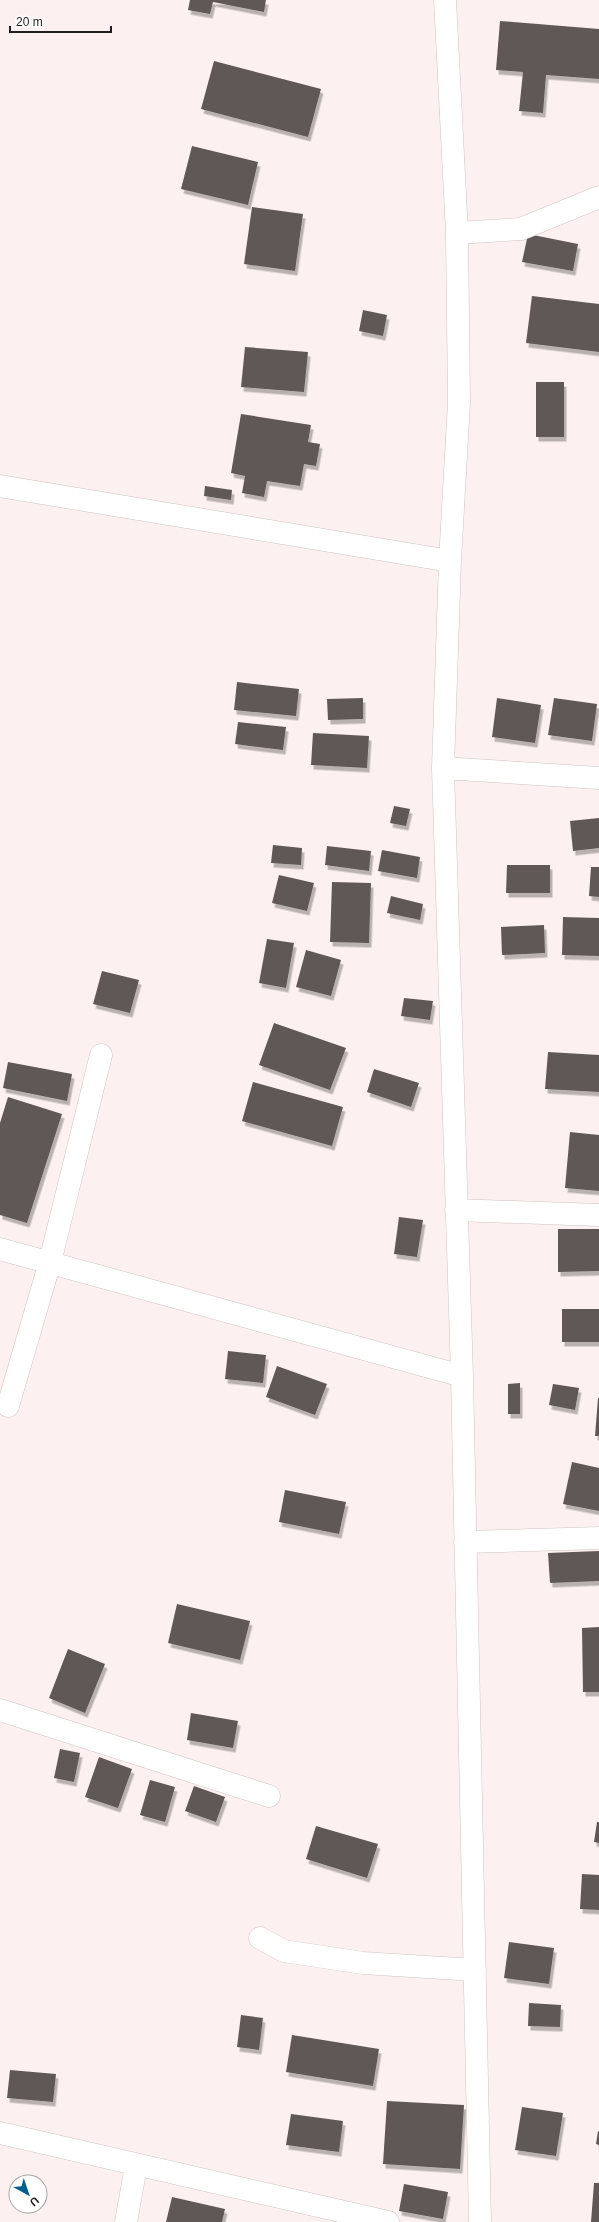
<svg xmlns="http://www.w3.org/2000/svg" width="599" height="2222" viewBox="0 0 599 2222" font-family="Helvetica,sans-serif">
<style>
.building{fill:#615857;filter:url(#shadow)}
.lines{fill:none;stroke-linecap:round;stroke-linejoin:round}
.minor-casing{stroke:#cec4c3;stroke-width:23}
.minor{stroke:#fff;stroke-width:22}
</style>
<defs>
<filter id="shadow"><feDropShadow dx="2.5" dy="4.5" stdDeviation="0" flood-color="#0004"/></filter>
</defs>
<rect width="100%" height="100%" fill="#fcf1f0"/>
<path class="building" d="M190 0H266L264 12 213 2 210 14 188 10Z
M500 21 599 29V79L546 75 543 113 519 111 523 72 496 70Z
M214 61 321 89 308 137 201 109Z
M192 146 258 162 248 205 181 189Z
M252 207 303 214 295 271 244 264Z
M528 234 578 244 573 271 522 262Z
M532 296 599 304V352L526 343Z
M363 310 387 315 383 336 359 331Z
M245 347 308 352 304 392 241 387Z
M536 382H564V437H536Z
M241 414 311 425 308 442 320 444 316 466 304 464 300 486 267 481 264 497 242 493 245 476 231 473Z
M205 486 232 490 231 500 204 496Z
M237 682 299 689 296 716 234 710Z
M363 698V719L328 720 327 699Z
M497 698 541 705 535 743 492 737Z
M554 698 597 704 592 741 548 735Z
M238 722 286 727 283 750 235 744Z
M313 733 369 736 367 768 311 765Z
M394 806 410 809 406 826 390 823Z
M599 818V848L573 851 570 821Z
M273 845 302 848 301 865 271 863Z
M327 846 371 851 369 871 325 865Z
M382 850 420 857 417 878 378 871Z
M507 865H550V893H506Z
M591 867H599V897L589 896Z
M279 875 314 883 307 911 272 903Z
M332 882 371 883 369 943 330 942Z
M391 896 423 904 420 920 387 913Z
M563 917 599 918V956L562 955Z
M544 925 545 953 502 955 501 927Z
M267 939 294 943 286 988 259 983Z
M306 950 341 960 331 996 296 987Z
M102 971 139 980 130 1013 93 1004Z
M404 998 433 1001 430 1020 401 1016Z
M274 1023 346 1048 330 1090 259 1065Z
M548 1052 599 1055V1092L545 1089Z
M8 1062 72 1074 67 1101 3 1088Z
M374 1069 419 1083 411 1107 367 1092Z
M253 1082 343 1107 332 1146 242 1121Z
M8 1097 62 1114 27 1223 0 1215V1123Z
M570 1132 599 1135V1191L565 1188Z
M399 1217 423 1220 417 1257 394 1254Z
M558 1229H599V1271L558 1272Z
M562 1309H599V1342H562Z
M228 1351 266 1355 263 1383 225 1379Z
M277 1366 327 1384 315 1415 266 1397Z
M520 1383V1414H508V1384Z
M553 1384 579 1388 575 1410 549 1405Z
M598 1398H599V1436H595Z
M572 1462 599 1468V1511L563 1504Z
M285 1490 346 1502 339 1534 279 1522Z
M599 1551V1581L550 1583 548 1553Z
M177 1604 250 1621 240 1660 168 1643Z
M599 1627V1692H583L582 1628Z
M68 1649 105 1664 85 1713 49 1698Z
M191 1713 238 1721 233 1748 187 1740Z
M60 1749 80 1753 74 1782 54 1778Z
M99 1757 132 1769 118 1808 85 1797Z
M150 1780 175 1787 165 1822 140 1815Z
M194 1786 225 1797 216 1822 185 1811Z
M597 1822H599V1843L594 1842Z
M316 1826 378 1844 367 1878 306 1859Z
M582 1874 599 1875V1910L580 1909Z
M509 1942 554 1948 549 1984 504 1978Z
M529 2003 561 2005 560 2027 528 2026Z
M241 2015 263 2018 259 2050 237 2047Z
M292 2035 379 2049 373 2086 286 2072Z
M10 2070 56 2074 53 2102 7 2098Z
M387 2101 464 2105 460 2169 383 2164Z
M522 2107 563 2113 556 2156 515 2150Z
M291 2114 343 2121 339 2152 286 2145Z
M598 2131 599 2132V2145L596 2144Z
M594 2183H599V2222H591Z
M404 2184 448 2192 443 2219 399 2211Z
M172 2197 225 2209 222 2222H166Z"/>
<g class="lines">
<defs>
<path id="minor" d="M445 0 457 233 459 402 450 561 443 768 462 1376 480 2222
M457 233 521 229 599 197
M0 486 450 561
M443 768 599 778
M456 1210 599 1215
M0 1249 462 1376
M8 1406 50 1262 101 1055
M465 1542 599 1538
M0 1710 269 1796
M260 1938 284 1951 363 1963 475 1970
M0 2133 388 2222
M126 2222 136 2166"/>
</defs>
<use href="#minor" class="minor-casing"/>
<use href="#minor" class="minor"/>
</g>
<g transform="translate(28 2194) rotate(140)"><circle r="19" fill="#ffffff" stroke="#a7a5a5"/>
<path d="M0-3L7 15L0 10L-7 15Z" fill="#005d8d"/>
<text y="-6" font-size="11" font-weight="bold" text-anchor="middle" fill="#221e1e">U</text>
</g>
<path d="M10 26v6h101v-6" fill="none" stroke="#221e1e" stroke-width="2"/>
<text x="16" y="26" font-size="12" fill="#221e1e" stroke="#ffffff" stroke-width="3" paint-order="stroke">20 m</text>
</svg>
